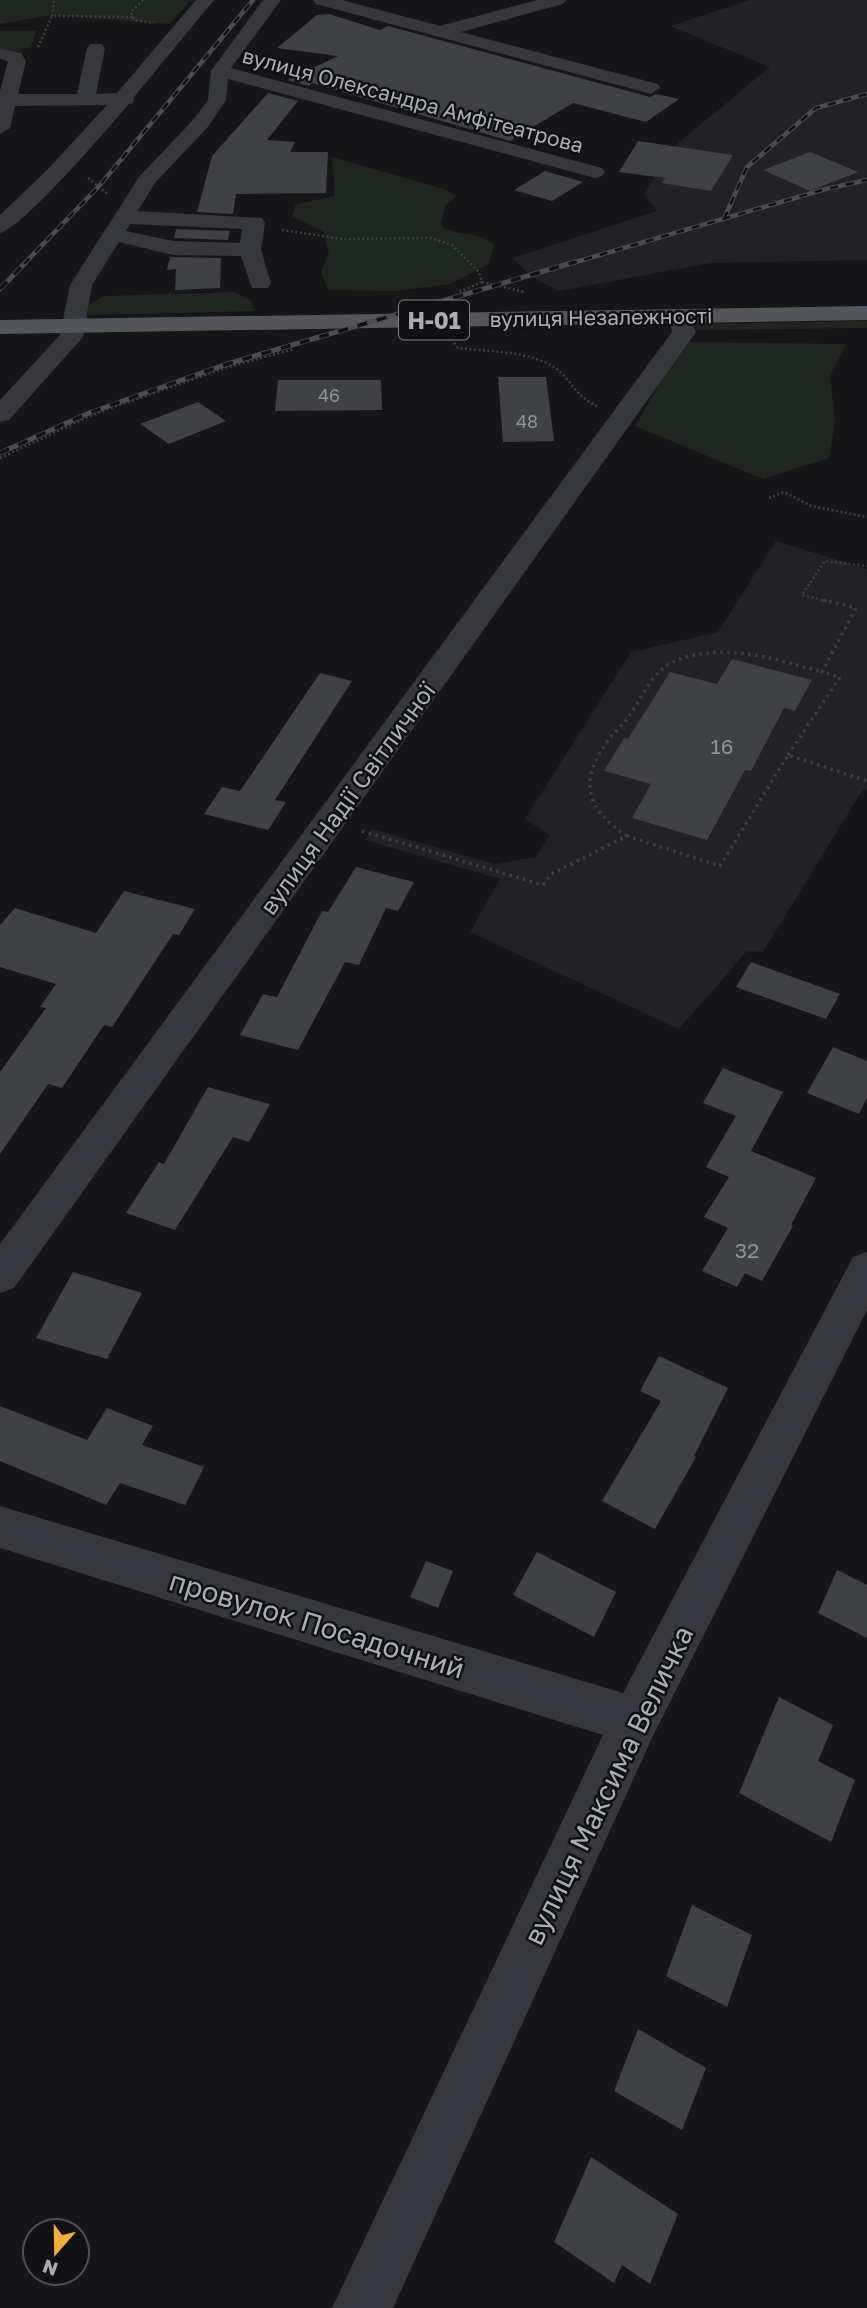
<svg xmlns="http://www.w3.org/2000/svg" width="867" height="2308" viewBox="0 0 867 2308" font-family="'Golos Text',sans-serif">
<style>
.built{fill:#222225}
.green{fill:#1e261f}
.building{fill:#404145}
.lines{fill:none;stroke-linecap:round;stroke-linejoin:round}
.path-far1{stroke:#3d3f44;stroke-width:2.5;stroke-dasharray:2 2.5;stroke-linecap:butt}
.path{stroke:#3d3f44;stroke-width:3.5;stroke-dasharray:2.5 4.5;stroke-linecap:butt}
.minor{fill:#37383d;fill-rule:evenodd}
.major{fill:#53555c;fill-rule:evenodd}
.rail-far1-casing{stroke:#4a4c52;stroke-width:4.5}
.rail-casing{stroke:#4a4c52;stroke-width:5}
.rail-far1{stroke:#111113;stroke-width:2.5;stroke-dasharray:8;stroke-linecap:butt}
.rail{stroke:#111113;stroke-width:3.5;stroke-dasharray:10;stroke-linecap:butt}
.labels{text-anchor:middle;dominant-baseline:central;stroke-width:5;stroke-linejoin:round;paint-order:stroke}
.far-number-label{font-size:18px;fill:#8e929b}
.far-street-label{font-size:21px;fill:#a8adb8;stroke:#111113}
.number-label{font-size:21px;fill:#8e929b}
.shield{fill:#111113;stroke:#7b7e86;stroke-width:2}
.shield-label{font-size:23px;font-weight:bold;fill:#a8adb8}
.street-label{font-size:24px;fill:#a8adb8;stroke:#111113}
.near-street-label{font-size:28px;fill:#a8adb8;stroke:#111113}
</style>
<rect width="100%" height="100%" fill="#161618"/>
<path class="built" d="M750 0H867V260L710 263 559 291 530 276 513 258 657 211 644 193 679 142 770 67 670 26Z
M776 541 867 569V790L863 789 763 952 747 951 679 1029 470 932 500 879 365 840 372 829 495 864 536 857 550 835 525 819 631 652 718 632Z"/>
<path class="green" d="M0 0H191L170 24 52 15 0 24Z
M0 31H36L31 47 14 52H0Z
M332 157 444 189 457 196 445 206 441 226C461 238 472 229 494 244L489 264 450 284 394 291 328 290 321 272 329 253 323 231 292 216 296 204 335 196Z
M234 292 250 300 256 311 88 315V305L104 296Z
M867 321V328L697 330 695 324Z
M683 342 846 344 830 375 835 422 829 458 763 479 635 426Z"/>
<path class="building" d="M329 14 380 30 388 26 650 97 656 94 679 99 646 122 573 103 510 141 312 83 309 86 287 80 338 56 277 48 317 15Z
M268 93 298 101 267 140 295 142 290 152H328L326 193 236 194 233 214 197 212 212 156Z
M638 141 733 155 711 191 662 183 665 178 619 172Z
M810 152 858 172 810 191 763 170Z
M545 171 583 182 552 201 514 190Z
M176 229 230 231 228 240 174 238Z
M170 257 221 258 220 288 175 290 176 269 167 270Z
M498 377H546L554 441 503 442Z
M278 380H381L382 410 275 411Z
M198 402 226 421 169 444 140 424Z
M732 659 812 680 795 711 784 708 751 771 745 770 707 840 632 818 651 784 604 771 624 738 628 739 670 672 717 684Z
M320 673 352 681 275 800 286 802 268 830 204 814 222 787 240 791Z
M356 867 414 882 398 911 386 908 359 965 345 962 298 1050 240 1035 263 994 277 997 322 911 328 912Z
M124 891 195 909 179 935 173 934 112 1027 104 1025 62 1088 48 1084 0 1154V1072L46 1008 40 1007 56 984 0 967V925L15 908 96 933Z
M751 962 840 994 826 1019 736 987Z
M833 1047 867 1061V1098L859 1114 807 1093Z
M723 1068 783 1092 751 1151 816 1178 791 1225 793 1226 762 1281 745 1273 737 1287 702 1271 728 1228 704 1217 729 1177 706 1167 736 1116 703 1103Z
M208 1087 270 1104 249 1142 233 1137 175 1230 126 1213 159 1162 164 1164Z
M73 1272 142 1293 107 1359 36 1338Z
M659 1356 728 1388 694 1456 696 1457 655 1529 602 1501 661 1401 640 1391Z
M0 1406 87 1440 107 1408 153 1426 142 1445 204 1467 185 1505 120 1483 106 1505 0 1461Z
M537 1552 616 1592 594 1637 513 1595Z
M426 1561 453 1571 438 1608 410 1597Z
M837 1570 867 1585V1638L818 1613Z
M779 1697 833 1725 818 1761 855 1780 831 1842 739 1793Z
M692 1905 752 1935 727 2007 666 1976Z
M638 2029 706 2068 682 2130 614 2091Z
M591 2157 678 2214 650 2284 622 2265 614 2283 554 2242Z"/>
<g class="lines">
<path class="path-far1" d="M143 0 131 12 134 20 154 23
M52 16 54 0
M38 47 52 16 133 17
M88 178 108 194
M282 230 342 239 431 238 452 245 479 272 482 282 457 293
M482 282 525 292
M454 343 458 348C489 352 532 350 558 370 573 382 575 396 597 406
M0 458 92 415 225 368 294 349
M769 498 784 492 811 506 867 517
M831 602 802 595 825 561 867 566"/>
<path class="path" d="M788 755 840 677 822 672 856 608 823 600
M362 831 543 885 551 874 627 836 720 866 788 755 867 781
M627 836C588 810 577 784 607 742 614 732 624 724 631 713 646 692 653 668 680 659 728 643 775 659 822 672"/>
<path class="minor" d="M196 0H214L134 97 133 103 129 104C108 128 24 227 0 233V215L48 169 107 105 15 106 10 128 0 134V91L8 61 0 59V49L21 53 26 61 18 94H77L87 48 90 44H102L105 48 96 94 117 93Z
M263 0H281L231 68 602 168 605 172 602 176 595 178 228 79 226 100 207 128 154 184 138 211 262 218 265 223 261 250 271 283 268 288H252L241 256 173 255 119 242 92 285 83 337 9 420 0 422V400L60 335 70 285 139 177 193 120 208 100 211 71ZM130 224 242 229 240 243 173 241 126 231Z
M313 0H342L440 26 537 0H566L563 4 461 32 658 84 660 88 651 94 644 92 316 4Z
M679 309 687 311 696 332 14 1288 0 1293V1244L672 332 668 316 671 311Z
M867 1252V1310L652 1738 393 2308H332L603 1735 0 1548V1506L623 1693 853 1257Z"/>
<path class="major" d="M867 306V320L0 334V320Z"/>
<defs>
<path id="rail-far1" d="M724 219 747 167 816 108 867 94
M24 264 100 185 253 0
M569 264 822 190 867 180"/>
<path id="rail" d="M0 289 26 262
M0 453 89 413 224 365 575 262"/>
</defs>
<use href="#rail-far1" class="rail-far1-casing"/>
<use href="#rail" class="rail-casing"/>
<use href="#rail-far1" class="rail-far1"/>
<use href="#rail" class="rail"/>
</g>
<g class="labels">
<g class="far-number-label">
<text x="329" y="395">46</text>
<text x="527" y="421">48</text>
</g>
<g class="far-street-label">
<text transform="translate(413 100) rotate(15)">вулиця Олександра Амфітеатрова</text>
<text transform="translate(601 317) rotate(-1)">вулиця Незалежності</text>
</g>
<g class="number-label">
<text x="722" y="746">16</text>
<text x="747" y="1250">32</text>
</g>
<rect class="shield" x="399" y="300.5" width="70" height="39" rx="5"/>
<g class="shield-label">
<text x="434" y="320">Н-01</text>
</g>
<g class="street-label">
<text transform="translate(347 798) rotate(-54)">вулиця Надії Світличної</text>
</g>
<g class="near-street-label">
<text transform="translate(317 1624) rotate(17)">провулок Посадочний</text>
<text transform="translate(608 1785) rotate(-64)">вулиця Максима Величка</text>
</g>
</g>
<g transform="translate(56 2252) rotate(200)"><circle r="33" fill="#111113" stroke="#4d4f55" stroke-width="2"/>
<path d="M0-5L12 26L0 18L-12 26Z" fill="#f2b134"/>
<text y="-10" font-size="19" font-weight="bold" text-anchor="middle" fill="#a8adb8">N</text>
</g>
</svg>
